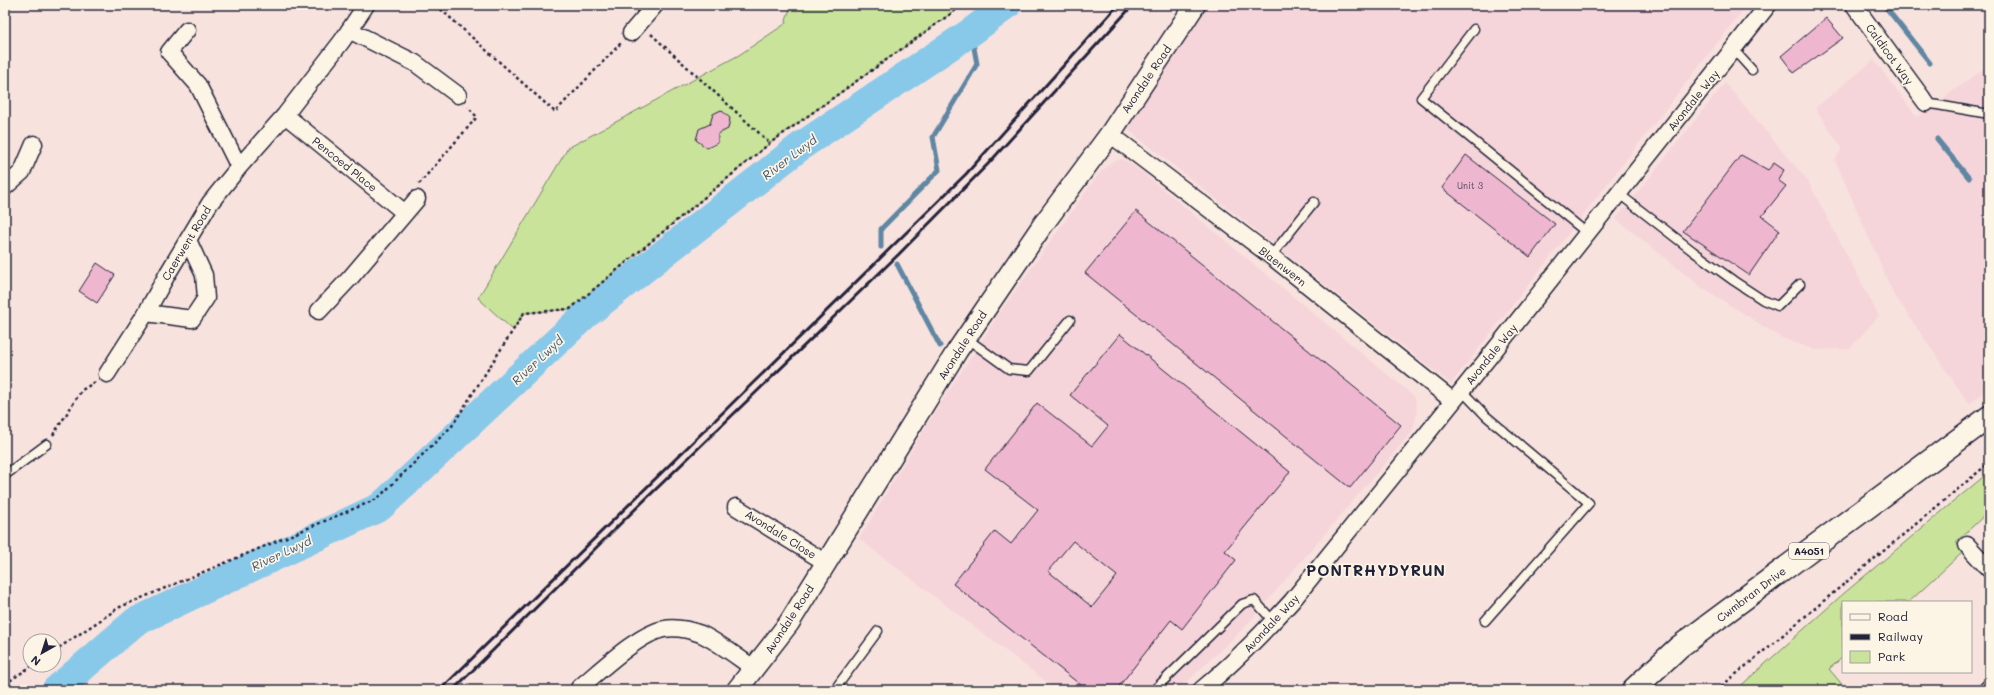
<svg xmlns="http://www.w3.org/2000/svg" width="1994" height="695" viewBox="0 0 1994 695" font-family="Mali,sans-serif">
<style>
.built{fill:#f5d5da}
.green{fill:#c9e39a;stroke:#76826a}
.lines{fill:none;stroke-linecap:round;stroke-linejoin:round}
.stream{stroke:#5f86a3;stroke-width:5}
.river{stroke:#88c9e9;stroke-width:29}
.building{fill:#eeb7cf;stroke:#22223b;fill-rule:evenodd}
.service-casing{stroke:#22223b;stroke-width:11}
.minor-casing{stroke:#22223b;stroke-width:19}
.tertiary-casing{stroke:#22223b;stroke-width:23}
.primary-casing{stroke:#22223b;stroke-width:25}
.path{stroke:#22223b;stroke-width:2.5;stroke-dasharray:3 3;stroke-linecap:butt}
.service{stroke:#fcf5e5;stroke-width:8}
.minor{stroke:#fcf5e5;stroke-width:16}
.tertiary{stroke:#fcf5e5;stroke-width:20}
.primary{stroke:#fcf5e5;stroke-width:22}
.rail{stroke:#22223b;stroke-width:3}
.labels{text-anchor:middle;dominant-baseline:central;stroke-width:3.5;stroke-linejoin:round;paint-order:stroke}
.number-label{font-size:9px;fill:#554760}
.shield{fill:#fcf5e5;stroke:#63616e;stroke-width:1}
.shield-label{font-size:10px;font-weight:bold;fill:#22223b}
.street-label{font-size:11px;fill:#22223b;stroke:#fcf5e5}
.water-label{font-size:12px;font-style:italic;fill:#41546f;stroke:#fcf5e5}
.district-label{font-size:15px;font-weight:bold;letter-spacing:1px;fill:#22223b;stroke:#fcf5e5}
</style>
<rect width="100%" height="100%" fill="#f8e2de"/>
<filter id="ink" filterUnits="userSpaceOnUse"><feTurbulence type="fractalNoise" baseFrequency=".025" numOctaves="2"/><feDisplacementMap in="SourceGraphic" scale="8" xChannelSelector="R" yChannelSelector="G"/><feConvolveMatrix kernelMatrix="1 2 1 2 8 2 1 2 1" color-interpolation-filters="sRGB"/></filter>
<g filter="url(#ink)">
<path class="built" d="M1206 5H1747L1451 384 1126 128Z
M1874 60 1917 117 1989 65V388L1969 404 1893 293 1835 160 1842 148 1815 108Z
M1725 83 1808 181 1879 316 1849 349 1815 350 1782 338 1701 287 1616 219Z
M1123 159 1141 171 1415 397 1417 413 1412 432 1245 627 1189 680 1175 690H1057L859 539 926 426 1000 312 1097 176 1111 162Z"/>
<path class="green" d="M791 5H963L770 143 570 309 524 313 513 330 478 298 568 148 739 55 785 24Z
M1989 472V511L1956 542 1963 552 1909 602H1843V657L1829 669 1845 688 1844 690H1736L1842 595Z"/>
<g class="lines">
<path class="stream" d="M1884 5 1930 63
M1937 139 1969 178
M881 247V229L939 170 933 137 977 64 971 32
M897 264 940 346"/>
<path class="river" d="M56 690 135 622 380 507 585 315 801 146 971 32 1007 5"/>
</g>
<path class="building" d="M1826 18 1843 38 1794 73 1781 56Z
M721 110 730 118 728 129 718 134V143L707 148 696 140 699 129 710 124 713 114Z
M1466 155 1555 224 1530 257 1442 188Z
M1741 155 1768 170 1774 163 1784 170 1778 180 1786 186 1762 216 1780 230 1749 275 1683 231Z
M1136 211 1401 425 1350 488 1085 273Z
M97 263 115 275 97 303 79 291Z
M1120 334 1290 472 1225 551 1236 560 1182 629 1171 620 1116 690H1087L953 584 995 531 1011 544 1038 510 985 469 1037 403 1092 446 1108 426 1070 395ZM1073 541 1117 576 1092 607 1048 571Z"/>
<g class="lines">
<defs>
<path id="service" d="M1474 29 1421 98 1587 233
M1733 49 1752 70
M1926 103 1989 114
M1618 193 1694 252 1734 281 1763 300 1778 306 1800 284
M1271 256 1314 202
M966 338 1009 369 1029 371 1070 320
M1462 391 1486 416 1589 503 1485 621
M5 475 47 444
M841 690 838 685 878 631
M1154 690 1242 604 1254 600 1274 622"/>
<path id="minor" d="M1854 5 1926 103
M187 30 169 52 198 85 239 167
M349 30 415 63 458 95
M631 33 655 5
M285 115 405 213
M1110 134 1271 256 1453 401
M5 187 22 172 34 144
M319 311 351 277 417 199
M146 313 192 319 206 298 204 275 188 240
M107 374 146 313 168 273 210 203 239 167 285 115 342 41 366 5
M736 507 825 562
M1967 545 1989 569
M579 688C600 671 638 634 664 629 675 627 690 630 701 634 720 643 737 657 755 669
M1201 690C1234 663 1263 633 1292 601L1497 347 1768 5
M1987 690 1989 688"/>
<path id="tertiary" d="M737 690 789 623 957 351 1042 226 1110 134 1195 5"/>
<path id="primary" d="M1633 690 1679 647 1989 417"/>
</defs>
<use href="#service" class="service-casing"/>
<use href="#minor" class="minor-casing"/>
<use href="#tertiary" class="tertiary-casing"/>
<use href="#primary" class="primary-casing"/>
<path class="path" d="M436 5 555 112 621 43
M651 34 770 143
M419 184 477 117 468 107
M53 435 82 390 95 382
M54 651 120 607 377 499 452 426 524 313 570 309 770 143 963 5
M5 684 33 665
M1717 690 1989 463"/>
<use href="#service" class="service"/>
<use href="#minor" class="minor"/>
<use href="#tertiary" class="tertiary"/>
<use href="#primary" class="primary"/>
<path class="rail" d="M440 690 966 174 1118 5
M453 690 623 521 899 254 988 164 1133 5"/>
</g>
</g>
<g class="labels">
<g class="number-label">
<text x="1470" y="185">Unit 3</text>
</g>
<rect class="shield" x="1789" y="543" width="40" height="16" rx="3"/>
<g class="shield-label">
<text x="1809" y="551">A4051</text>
</g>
<g class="street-label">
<text transform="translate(1890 54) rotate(54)">Caldicot Way</text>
<text transform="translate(1146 79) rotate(-56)">Avondale Road</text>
<text transform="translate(1693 100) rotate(-51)">Avondale Way</text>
<text transform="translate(345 164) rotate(39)">Pencoed Place</text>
<text transform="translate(186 243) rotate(-59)">Caerwent Road</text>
<text transform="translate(1283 266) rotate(38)">Blaenwern</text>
<text transform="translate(962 345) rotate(-57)">Avondale Road</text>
<text transform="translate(1491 354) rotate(-51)">Avondale Way</text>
<text transform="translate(781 534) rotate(32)">Avondale Close</text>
<text transform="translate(1751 594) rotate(-37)">Cwmbran Drive</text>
<text transform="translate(789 619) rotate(-57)">Avondale Road</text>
<text transform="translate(1271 623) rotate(-47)">Avondale Way</text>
</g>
<g class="water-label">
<text transform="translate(789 157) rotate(-37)">River Lwyd</text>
<text transform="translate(537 360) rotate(-43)">River Lwyd</text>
<text transform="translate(281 553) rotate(-25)">River Lwyd</text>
</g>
<g class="district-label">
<text x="1376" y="570">PONTRHYDYRUN</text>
</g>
</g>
<rect width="1994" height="695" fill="none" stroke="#fcf5e5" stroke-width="20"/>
<rect x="10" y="10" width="1974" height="675" fill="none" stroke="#22223b" stroke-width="1.5" filter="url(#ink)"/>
<rect x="1842" y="601" width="130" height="72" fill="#fcf5e5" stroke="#a5a1a1"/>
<rect x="1850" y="614" width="20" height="6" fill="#fcf5e5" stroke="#a5a1a1"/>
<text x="1878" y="621" font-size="12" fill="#22223b">Road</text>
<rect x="1850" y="634" width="20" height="6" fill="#22223b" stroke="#a5a1a1"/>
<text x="1878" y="641" font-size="12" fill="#22223b">Railway</text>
<rect x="1850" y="651" width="20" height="12" fill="#c9e39a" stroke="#a5a1a1"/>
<text x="1878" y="661" font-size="12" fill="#22223b">Park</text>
<g transform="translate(42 653) rotate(219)"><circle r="19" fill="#fcf5e5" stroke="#a5a1a1"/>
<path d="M0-3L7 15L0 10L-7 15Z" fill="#22223b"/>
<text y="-6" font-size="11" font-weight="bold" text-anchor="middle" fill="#22223b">N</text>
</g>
</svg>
